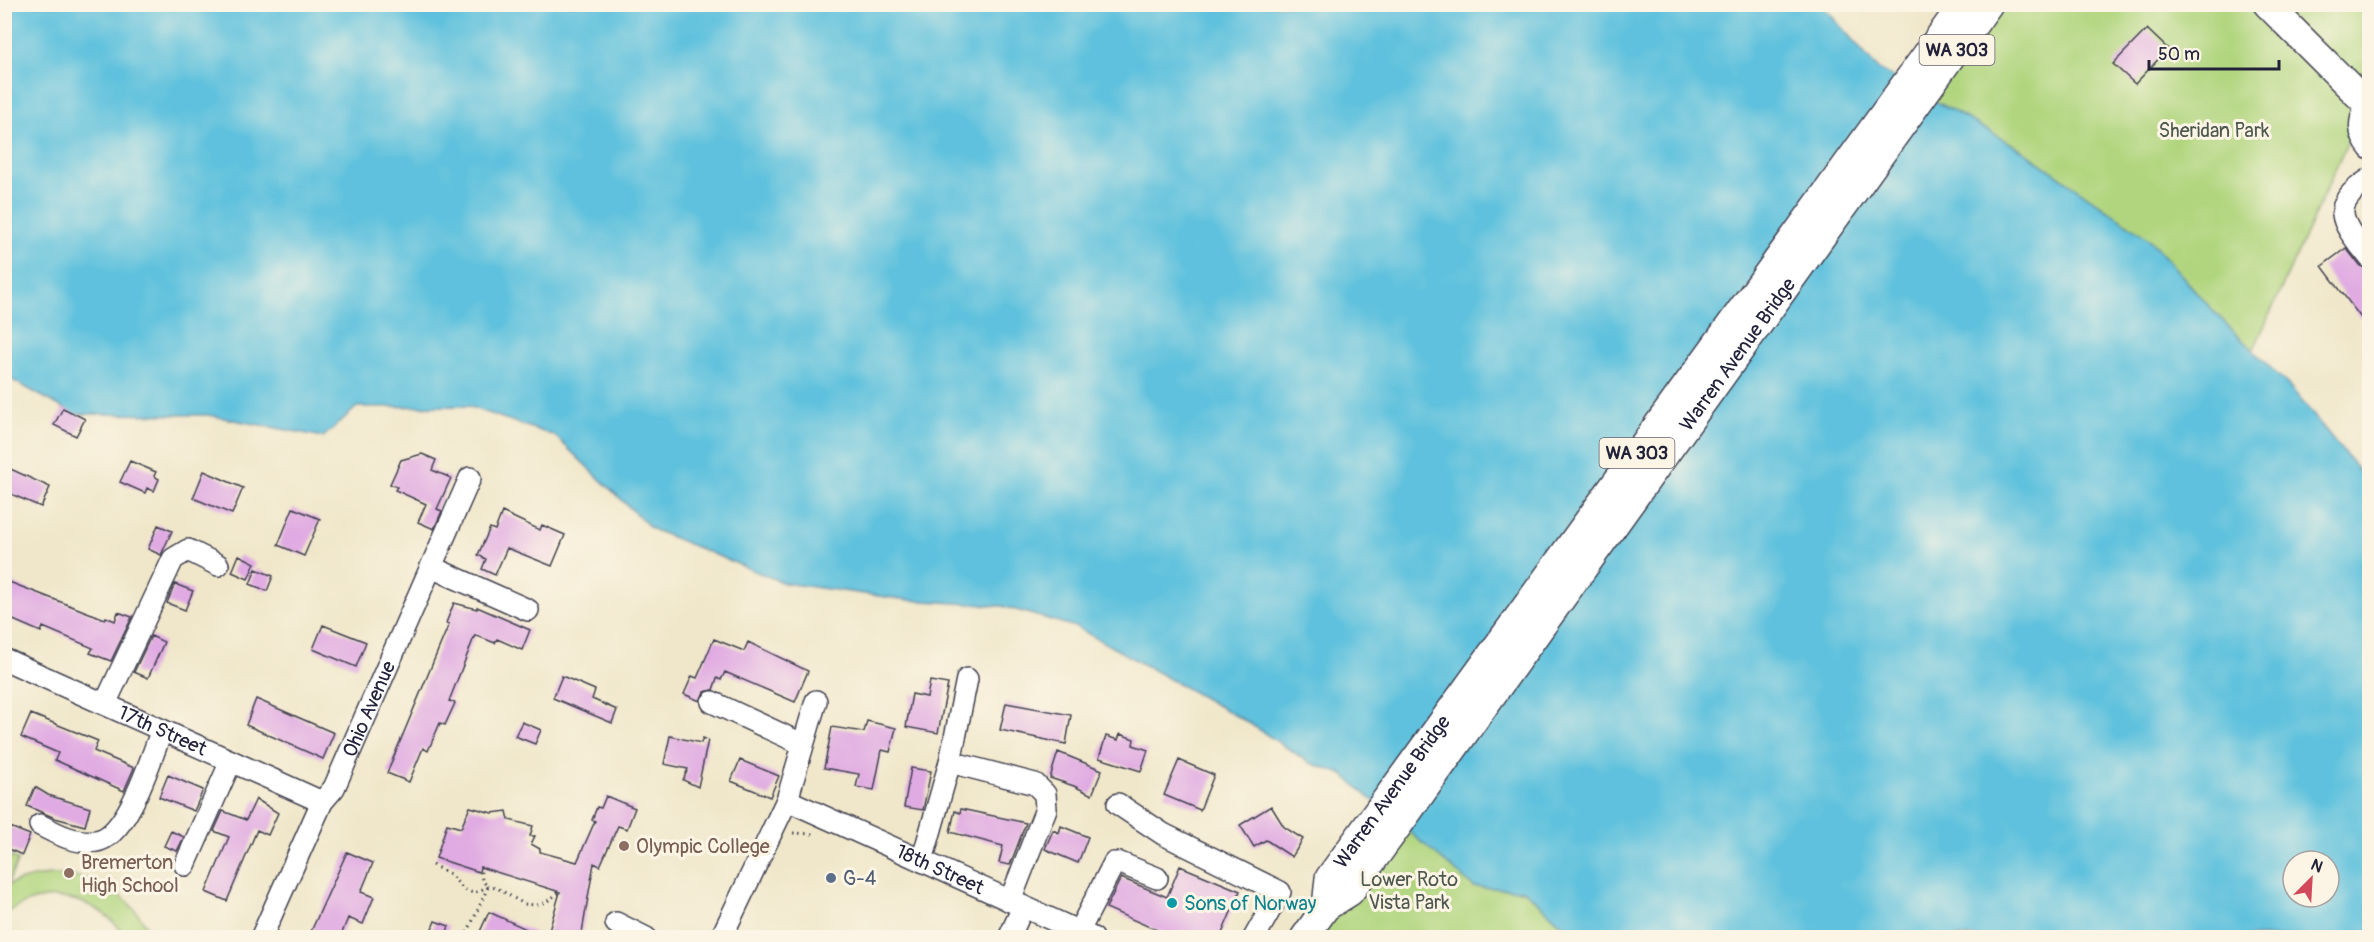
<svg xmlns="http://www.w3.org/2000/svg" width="2374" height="942" viewBox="0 0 2374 942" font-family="Pangolin,sans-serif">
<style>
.green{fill:#b0d57e;stroke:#697c5c;stroke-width:1.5}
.water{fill:#5fc1dd;stroke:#40728c;stroke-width:1.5;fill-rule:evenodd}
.building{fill:#e0abe2}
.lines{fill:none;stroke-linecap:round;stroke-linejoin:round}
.minor-casing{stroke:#414050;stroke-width:24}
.major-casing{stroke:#414050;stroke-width:30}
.path{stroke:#414050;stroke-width:3;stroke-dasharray:1.5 4.5;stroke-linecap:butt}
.minor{stroke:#fff;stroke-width:21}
.major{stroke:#fff;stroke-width:27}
.education-dot{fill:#8d6e63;stroke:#fcf5e5;stroke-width:2}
.service-dot{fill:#5c6f8a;stroke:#fcf5e5;stroke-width:2}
.culture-dot{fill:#0f9aa8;stroke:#fcf5e5;stroke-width:2}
.labels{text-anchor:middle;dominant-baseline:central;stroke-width:6;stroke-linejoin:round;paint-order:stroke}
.shield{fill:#fcf5e5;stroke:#63616e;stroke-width:1.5}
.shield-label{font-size:18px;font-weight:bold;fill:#22223b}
.park-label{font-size:20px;fill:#4d584f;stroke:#fcf5e5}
.street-label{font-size:20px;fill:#22223b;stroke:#fcf5e5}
.education-label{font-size:20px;fill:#785e54;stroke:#fcf5e5;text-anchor:start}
.service-label{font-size:20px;fill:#4e5e75;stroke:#fcf5e5;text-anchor:start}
.culture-label{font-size:20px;fill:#0d838f;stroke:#fcf5e5;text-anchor:start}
</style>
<rect width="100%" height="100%" fill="#fcf5e5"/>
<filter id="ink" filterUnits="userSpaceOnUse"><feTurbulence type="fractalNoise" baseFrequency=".0167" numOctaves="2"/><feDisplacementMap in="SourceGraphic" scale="12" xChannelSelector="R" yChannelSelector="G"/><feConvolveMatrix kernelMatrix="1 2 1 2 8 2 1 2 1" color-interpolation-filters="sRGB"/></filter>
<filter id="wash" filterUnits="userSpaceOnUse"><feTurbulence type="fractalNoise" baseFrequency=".008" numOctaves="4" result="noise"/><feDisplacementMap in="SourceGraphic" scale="24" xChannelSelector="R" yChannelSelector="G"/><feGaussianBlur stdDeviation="1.35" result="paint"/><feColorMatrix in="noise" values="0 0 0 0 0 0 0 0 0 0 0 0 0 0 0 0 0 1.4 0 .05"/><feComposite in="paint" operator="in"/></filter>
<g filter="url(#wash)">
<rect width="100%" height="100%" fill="#f0e7ca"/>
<path class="green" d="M1989 5H2369V107L2365 104 2253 351 2217 315 2150 240 2019 148 1924 96Z
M1401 822 1474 887 1524 890 1560 923 1553 937 1304 938Z
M5 854 18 860 7 885C66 862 124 878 152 937H126C97 896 47 885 5 914Z"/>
<path class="water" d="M4 5H1822L1878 69 2019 148 2150 240 2217 315 2291 388 2369 483V937H1576L1524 890 1474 887 1342 774 1310 763 1249 723 1076 627 1002 606 908 600 784 583 652 529 555 436 468 406 357 407 323 437 208 415 74 414 5 376ZM2293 861H2329V897H2293Z"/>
<g id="blocks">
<path class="building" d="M2147 29 2168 49 2135 84 2113 64Z
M2346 248 2360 266 2370 270V330L2322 266Z
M63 408 85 419 76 436 54 425Z
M422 454 436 460 432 470 451 478 437 509 442 511 434 529 418 522 426 504 395 490 397 487 390 484 401 460Z
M130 461 156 472 154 476 159 479 154 491 147 488 145 493 120 482Z
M4 466 50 487 41 507 4 491Z
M204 471 243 488 232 514 193 498Z
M293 508 320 519 304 556 278 545Z
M502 512 540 530 542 525 565 535 552 566 507 548 495 575 482 569 486 559 478 555 490 528 495 530Z
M158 525 172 531 161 555 148 549Z
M239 555 255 563 248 579 232 572Z
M256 569 273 576 267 591 250 584Z
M4 580 105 619 106 617 115 621 118 612 132 617 111 661 90 653 93 648 43 627 41 632 4 616Z
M175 584 193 591 185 610 167 603Z
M454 603 477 609V607L530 630 522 650 497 639 495 643 475 635 449 701 455 703 445 725 440 723 428 751 423 748 409 782 387 773 449 624 446 623Z
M323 625 366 642 356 667 313 649Z
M151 636 164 642 148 678 134 672Z
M714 639 744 651 748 642 808 671 795 702 725 672 721 680 717 678 713 690 704 692 700 701 684 694 692 676 697 678Z
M562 676 595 690 592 699 617 710 612 723 553 698Z
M930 681 948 684 938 733 906 727 912 694 927 697Z
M256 699 334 733 323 759 246 725Z
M1006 703 1071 715 1066 744 1000 730Z
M31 714 98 741 94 751 134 768 124 791 55 760 58 753 21 737Z
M867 721 896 728 890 752 882 750 874 790 856 787 859 774 824 768 832 727 864 732Z
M522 722 541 730 535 744 515 736Z
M1120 734 1134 739 1133 745 1148 750 1141 771 1099 758 1106 736 1118 740Z
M670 736 701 743 703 738 708 740 698 787 683 780 688 769 664 764Z
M1058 752 1102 770 1092 795 1074 786 1050 778Z
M740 760 779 776 770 797 731 781Z
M1179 760 1214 775 1200 810 1164 795Z
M911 768 931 771 923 810 904 807Z
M168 775 203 790 194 811 159 797Z
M35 787 48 795 90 808 85 826 55 818 27 806Z
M606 796 635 808 627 829 618 826 600 866 594 863 581 938H547L560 892 480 867 479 872 436 858 447 824 461 828 470 807 492 813 507 811 509 820 533 826 530 836H535L531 844 540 849V852L577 862 595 821 592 820 597 807 601 808Z
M256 799 278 813 268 835 257 830 227 901 206 892 229 837 214 831 223 811 246 820Z
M1271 806 1284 827 1303 839 1292 857 1266 840 1254 847 1240 825Z
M961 809 1026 823 1010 865 999 863 1003 846 950 832 955 811 960 813Z
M1061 826 1088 837 1078 863 1045 849 1053 830 1059 833Z
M10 827 30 835 22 855 4 847Z
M171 831 184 837 177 851 164 846Z
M347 852 373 863 361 892 374 897 363 924 348 918 340 938H308Z
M1180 866 1240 891 1220 938H1175L1106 908 1121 878 1167 897Z
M489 912 546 938H477Z
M435 921 449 926 445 938H428Z"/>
</g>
</g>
<g filter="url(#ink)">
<use href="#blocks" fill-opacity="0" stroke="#414050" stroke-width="1.5"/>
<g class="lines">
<defs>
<g id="minor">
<path d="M2366 103C2359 122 2357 133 2370 149"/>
<path d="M2370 179C2325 207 2344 225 2370 258"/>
<path d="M431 567 528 610"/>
<path id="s1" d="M4 659 322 802"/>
<path d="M712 702 802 744"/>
<path d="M105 704 173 559 188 550 218 565"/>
<path d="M950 762 967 679"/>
<path id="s2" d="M787 800 1093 938"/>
<path d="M1118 804 1163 834 1280 892 1254 938"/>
<path d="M40 825C57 834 76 844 96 841 128 837 151 757 162 730"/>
<path d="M922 861 950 762 1035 784 1045 794 1046 809 1010 901"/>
<path d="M185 865 231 761"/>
<path d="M616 923 646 938"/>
<path d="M1079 931 1114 863H1120L1157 878"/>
<path id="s3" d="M261 938 322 802 334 788 470 478"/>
<path d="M721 938 787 800 816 701"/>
<path d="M1009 938 1023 907"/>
</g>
<g id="major">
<path d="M2267 4 2370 107"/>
<path id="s4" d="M1326 907 1329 878 1963 4"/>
<path id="s5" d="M1304 938 1326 907 1350 892 1401 822 1989 4"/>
</g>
</defs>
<use href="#minor" class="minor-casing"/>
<use href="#major" class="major-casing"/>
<path class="path" d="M793 833 813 834
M432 865 450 874 463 889 473 893 488 887 497 888 524 904 536 905 546 902 560 892
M465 938 488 887 482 880 480 867"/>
<use href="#minor" class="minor"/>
<use href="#major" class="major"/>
</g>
</g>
<g class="education-dot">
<circle cx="624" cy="846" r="6"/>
<circle cx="69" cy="873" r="6"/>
</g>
<circle class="service-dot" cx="831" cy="878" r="6"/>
<circle class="culture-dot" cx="1172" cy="903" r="6"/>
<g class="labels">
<g class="shield">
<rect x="1919.5" y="35" width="75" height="30" rx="4.5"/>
<rect x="1599.5" y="438" width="75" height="30" rx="4.5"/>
</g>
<g class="shield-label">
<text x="1957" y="50">WA 303</text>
<text x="1637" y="453">WA 303</text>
</g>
<g class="park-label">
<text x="2214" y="130">Sheridan Park</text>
<text x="1409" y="879">Lower Roto<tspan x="1409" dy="23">Vista Park</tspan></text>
</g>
<g class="street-label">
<text stroke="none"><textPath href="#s5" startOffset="729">Warren Avenue Bridge</textPath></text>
<text stroke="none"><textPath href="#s3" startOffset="254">Ohio Avenue</textPath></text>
<text stroke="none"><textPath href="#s1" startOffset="174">17th Street</textPath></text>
<text stroke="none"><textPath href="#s4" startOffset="136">Warren Avenue Bridge</textPath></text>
<text stroke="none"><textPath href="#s2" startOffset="168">18th Street</textPath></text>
</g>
<g class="education-label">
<text x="636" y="846">Olympic College</text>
<text x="81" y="862">Bremerton<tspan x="81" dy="23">High School</tspan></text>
</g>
<g class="service-label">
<text x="843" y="878">G-4</text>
</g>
<g class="culture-label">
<text x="1184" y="903">Sons of Norway</text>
</g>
</g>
<rect width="2374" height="942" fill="none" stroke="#fcf5e5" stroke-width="24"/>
<g transform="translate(2311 879) rotate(24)"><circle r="28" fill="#fcf5e5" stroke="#a5a1a1" stroke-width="1.5"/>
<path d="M0-4.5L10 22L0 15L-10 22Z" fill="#d1495b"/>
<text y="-9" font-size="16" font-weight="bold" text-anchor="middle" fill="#22223b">N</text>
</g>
<path d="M2149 60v9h130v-9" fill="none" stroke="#22223b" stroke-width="3"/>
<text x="2158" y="60" font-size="18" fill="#22223b" stroke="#fcf5e5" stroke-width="4.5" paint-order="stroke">50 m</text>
</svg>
